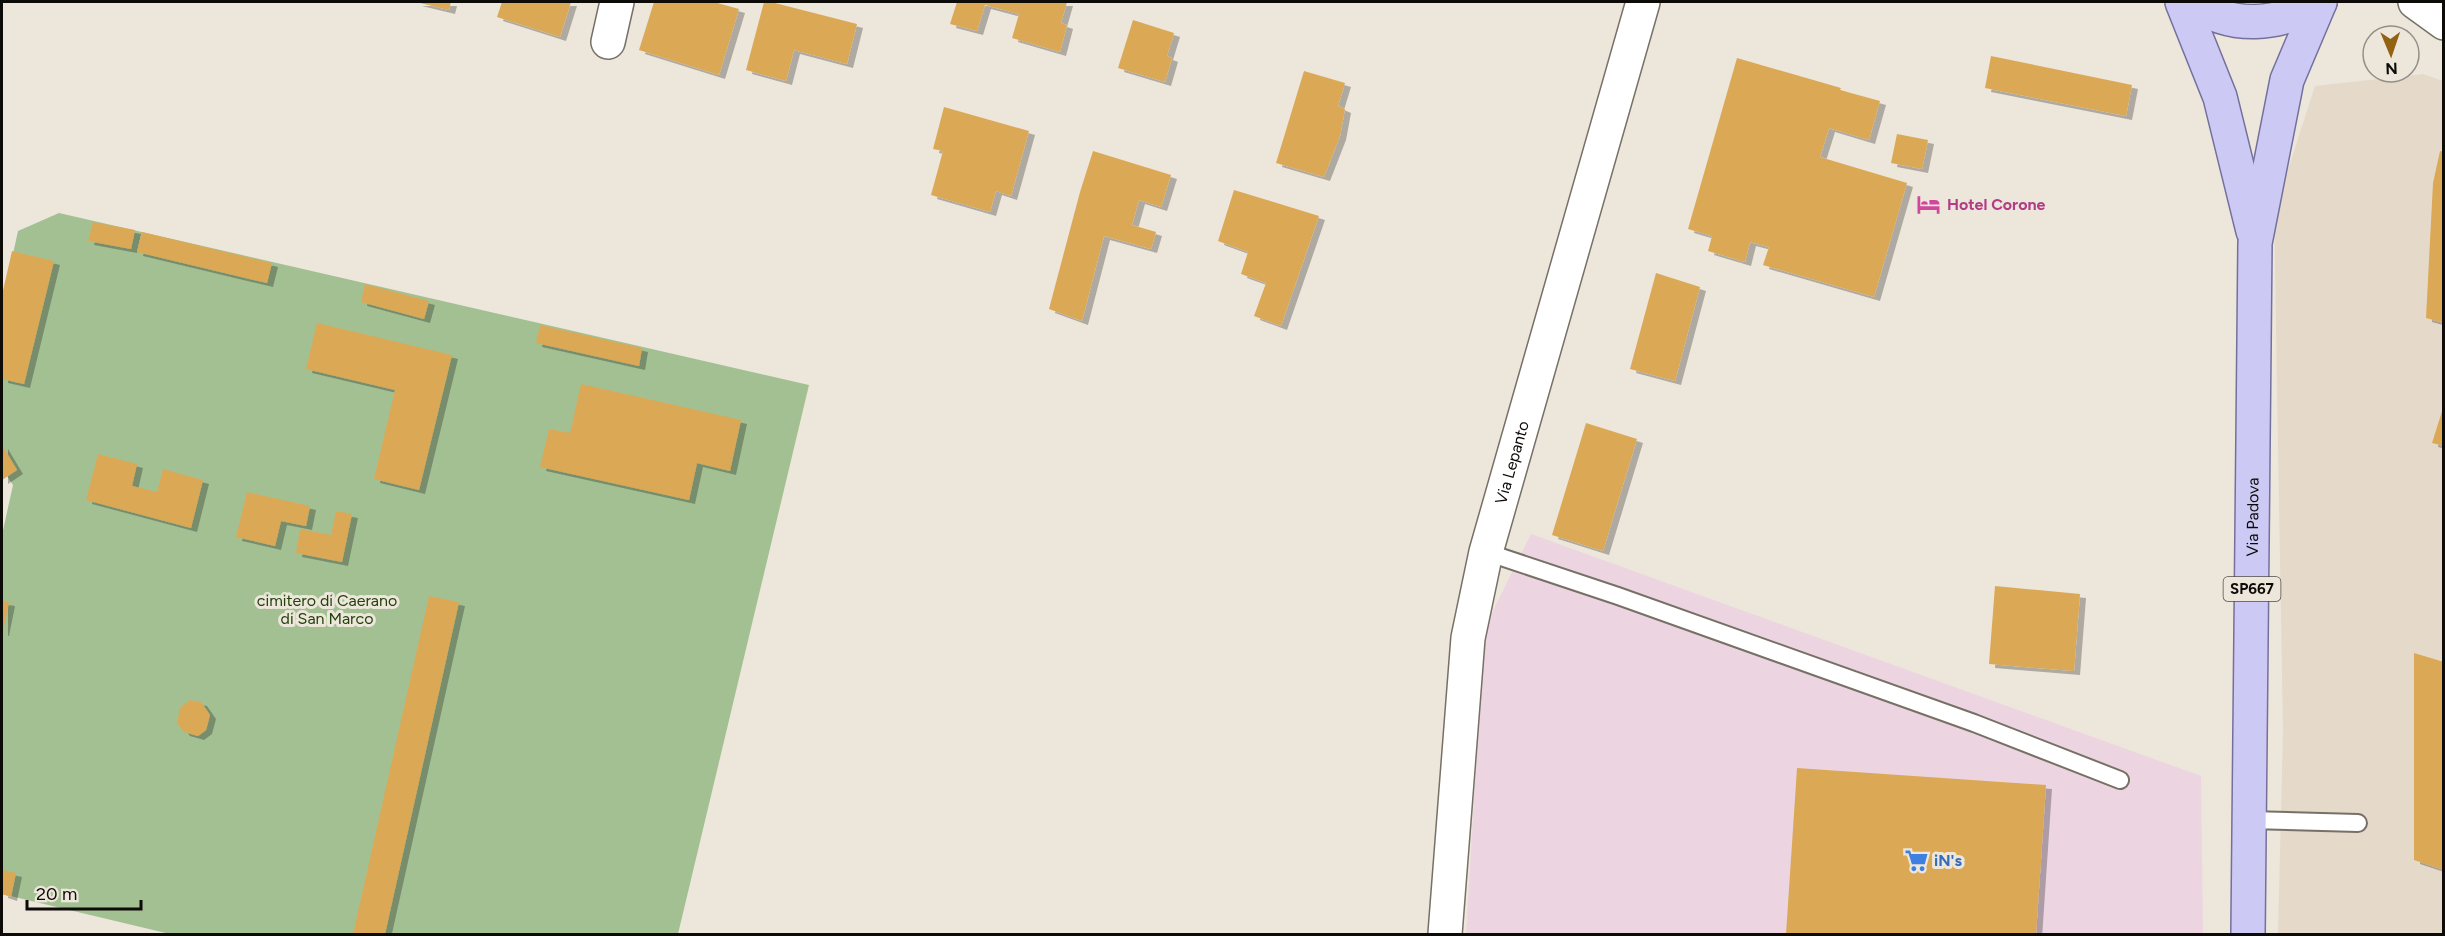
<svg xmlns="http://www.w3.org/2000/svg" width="2445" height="936" viewBox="0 0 2445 936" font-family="Figtree,sans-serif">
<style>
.commercial{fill:#ecd5e1}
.built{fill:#e5dac9}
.green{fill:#a3c093}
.building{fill:#dba956;filter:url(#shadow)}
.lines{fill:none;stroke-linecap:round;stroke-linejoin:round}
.service-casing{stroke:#767067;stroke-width:20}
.minor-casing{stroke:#767067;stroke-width:36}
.primary-casing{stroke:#73709c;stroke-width:36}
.service{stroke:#fff;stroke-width:16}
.minor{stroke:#fff;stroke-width:33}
.primary{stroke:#cccaf4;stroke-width:33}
.labels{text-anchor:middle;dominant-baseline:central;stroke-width:6;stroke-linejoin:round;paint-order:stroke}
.shield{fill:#ede6db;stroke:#504d47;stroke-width:1.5}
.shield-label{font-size:15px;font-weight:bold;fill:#0d0b08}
.hotel-label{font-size:16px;font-weight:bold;fill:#b23c85;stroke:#ede6db;text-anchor:start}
.street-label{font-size:16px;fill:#0d0b08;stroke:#ede6db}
.park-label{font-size:16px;fill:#22420c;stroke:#ede6db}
.shop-label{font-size:16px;font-weight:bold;fill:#366cbe;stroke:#ede6db;text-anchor:start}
</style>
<defs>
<filter id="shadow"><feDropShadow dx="6" dy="4" stdDeviation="0" flood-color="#0004"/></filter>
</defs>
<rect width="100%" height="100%" fill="#ede6db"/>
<path class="commercial" d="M1531 534 2201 776 2203 934H1466L1484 629Z"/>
<path class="built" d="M2423 74 2443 81V934H2278L2283 731 2274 213 2315 86Z"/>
<path class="green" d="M59 213 809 385 678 934H170L2 894V535L13 485 7 476 2 480V304L18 231Z"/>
<path class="building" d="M416 2H451L449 10Z
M502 2H571L560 37 497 17Z
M654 2H714L739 9 719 75 639 50Z
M764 2H771L857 24 847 64 794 50 786 81 746 70Z
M957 2H1067L1061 23 1067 25 1060 52 1012 38 1019 14 985 5 977 31 950 24Z
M1133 20 1174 33 1167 56 1172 58 1165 82 1118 68Z
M1991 56 2132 85 2126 116 1985 88Z
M1737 58 1841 88 1840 90 1880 101 1869 140 1829 128 1820 157 1907 183 1874 297 1763 265 1769 247 1750 242 1745 262 1708 251 1712 236 1688 229Z
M1304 71 1345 83 1338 106 1345 109 1340 136 1324 177 1276 163Z
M944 107 1029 131 1011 196 996 191 990 212 931 195 943 151 933 149Z
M1897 134 1928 140 1922 169 1891 163Z
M1093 151 1171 175 1161 207 1139 200 1132 225 1156 232 1151 249 1104 236 1082 321 1049 309 1080 192Z
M2440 151 2444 152V323L2426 318 2433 183Z
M1234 190 1319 216 1281 326 1254 316 1266 283 1241 274 1248 252 1218 241Z
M93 222 135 230 131 249 88 241Z
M142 232 272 263 267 283 137 252Z
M12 251 54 261 24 384 2 379V295Z
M1656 273 1700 287 1675 381 1630 369Z
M365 284 429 301 424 319 361 302Z
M317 323 452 355 419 490 374 479 395 390 306 369Z
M540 325 642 348 639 366 536 343Z
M581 384 741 420 730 471 697 463 689 500 540 467 549 429 570 433Z
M2443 408H2444V446L2432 443Z
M1586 423 1637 439 1603 551 1552 535Z
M2 445 17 470 2 480Z
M98 454 137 464 132 486 157 492 163 469 203 480 191 528 86 500Z
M247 492 310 506 306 526 281 521 275 546 236 537Z
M336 511 352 514 342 562 296 553 300 529 331 535Z
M1995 586 2080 594 2074 671 1989 664Z
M429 596 459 602 385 934H353Z
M2 601 9 602 3 632H2Z
M2414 653 2444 662V870L2414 860Z
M190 700 201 702 210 715 206 730 198 736 184 732 177 723 180 708Z
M1797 768 2046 785 2036 934H1786Z
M2 870 16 873 11 897 2 894Z"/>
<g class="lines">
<defs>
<path id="service" d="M1486 552 1618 596 1974 723 2120 780
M2249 820 2358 823"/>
<g id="minor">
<path d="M2415 2 2444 23"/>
<path d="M608 42 617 2"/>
<path id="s1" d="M1445 934 1468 638 1486 552 1643 2"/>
</g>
<g id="primary">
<path d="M2182 2 2220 97 2253 231"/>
<path d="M2192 2C2233 31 2279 25 2320 2"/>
<path id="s2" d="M2248 934 2255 243 2287 80 2320 2"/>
</g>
</defs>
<use href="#service" class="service-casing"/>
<use href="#minor" class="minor-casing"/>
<use href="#primary" class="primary-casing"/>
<use href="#service" class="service"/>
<use href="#minor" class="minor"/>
<use href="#primary" class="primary"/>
</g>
<defs>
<symbol id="hotel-bare" viewBox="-9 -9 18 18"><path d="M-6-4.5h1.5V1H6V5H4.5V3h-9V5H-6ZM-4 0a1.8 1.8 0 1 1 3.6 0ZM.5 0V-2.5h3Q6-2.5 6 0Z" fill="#d1479c" stroke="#ede6db" stroke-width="2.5" paint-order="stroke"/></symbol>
<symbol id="supermarket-bare" viewBox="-9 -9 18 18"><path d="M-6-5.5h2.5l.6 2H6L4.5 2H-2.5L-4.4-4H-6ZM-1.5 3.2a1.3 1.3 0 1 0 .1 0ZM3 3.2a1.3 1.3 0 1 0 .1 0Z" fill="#3f7fe0" stroke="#ede6db" stroke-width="2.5" paint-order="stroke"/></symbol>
</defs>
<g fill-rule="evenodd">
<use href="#hotel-bare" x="1912" y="188" width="33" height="33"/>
<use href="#supermarket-bare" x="1900" y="844" width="33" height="33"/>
</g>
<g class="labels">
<rect class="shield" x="2223.5" y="577" width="57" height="24" rx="4.5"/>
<g class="shield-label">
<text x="2252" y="589">SP667</text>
</g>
<g class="hotel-label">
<text x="1947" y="204">Hotel Corone</text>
</g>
<g class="street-label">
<text stroke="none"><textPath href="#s1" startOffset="478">Via Lepanto</textPath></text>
<text stroke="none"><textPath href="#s2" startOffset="417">Via Padova</textPath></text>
</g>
<g class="park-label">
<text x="327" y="600">cimitero di Caerano<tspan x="327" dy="18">di San Marco</tspan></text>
</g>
<g class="shop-label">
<text x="1934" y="860">iN's</text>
</g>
</g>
<rect width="2445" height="936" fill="none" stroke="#0d0b08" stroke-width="6"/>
<g transform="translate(2391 54) rotate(178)"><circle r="28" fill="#ede6db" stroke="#938e87" stroke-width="1.5"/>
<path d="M0-4.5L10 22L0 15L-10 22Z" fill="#936112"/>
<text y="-9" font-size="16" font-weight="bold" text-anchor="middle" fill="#0d0b08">N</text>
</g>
<path d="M27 900v9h114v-9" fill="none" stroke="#0d0b08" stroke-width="3"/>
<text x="36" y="900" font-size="18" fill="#0d0b08" stroke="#ede6db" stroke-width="4.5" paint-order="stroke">20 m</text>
</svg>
